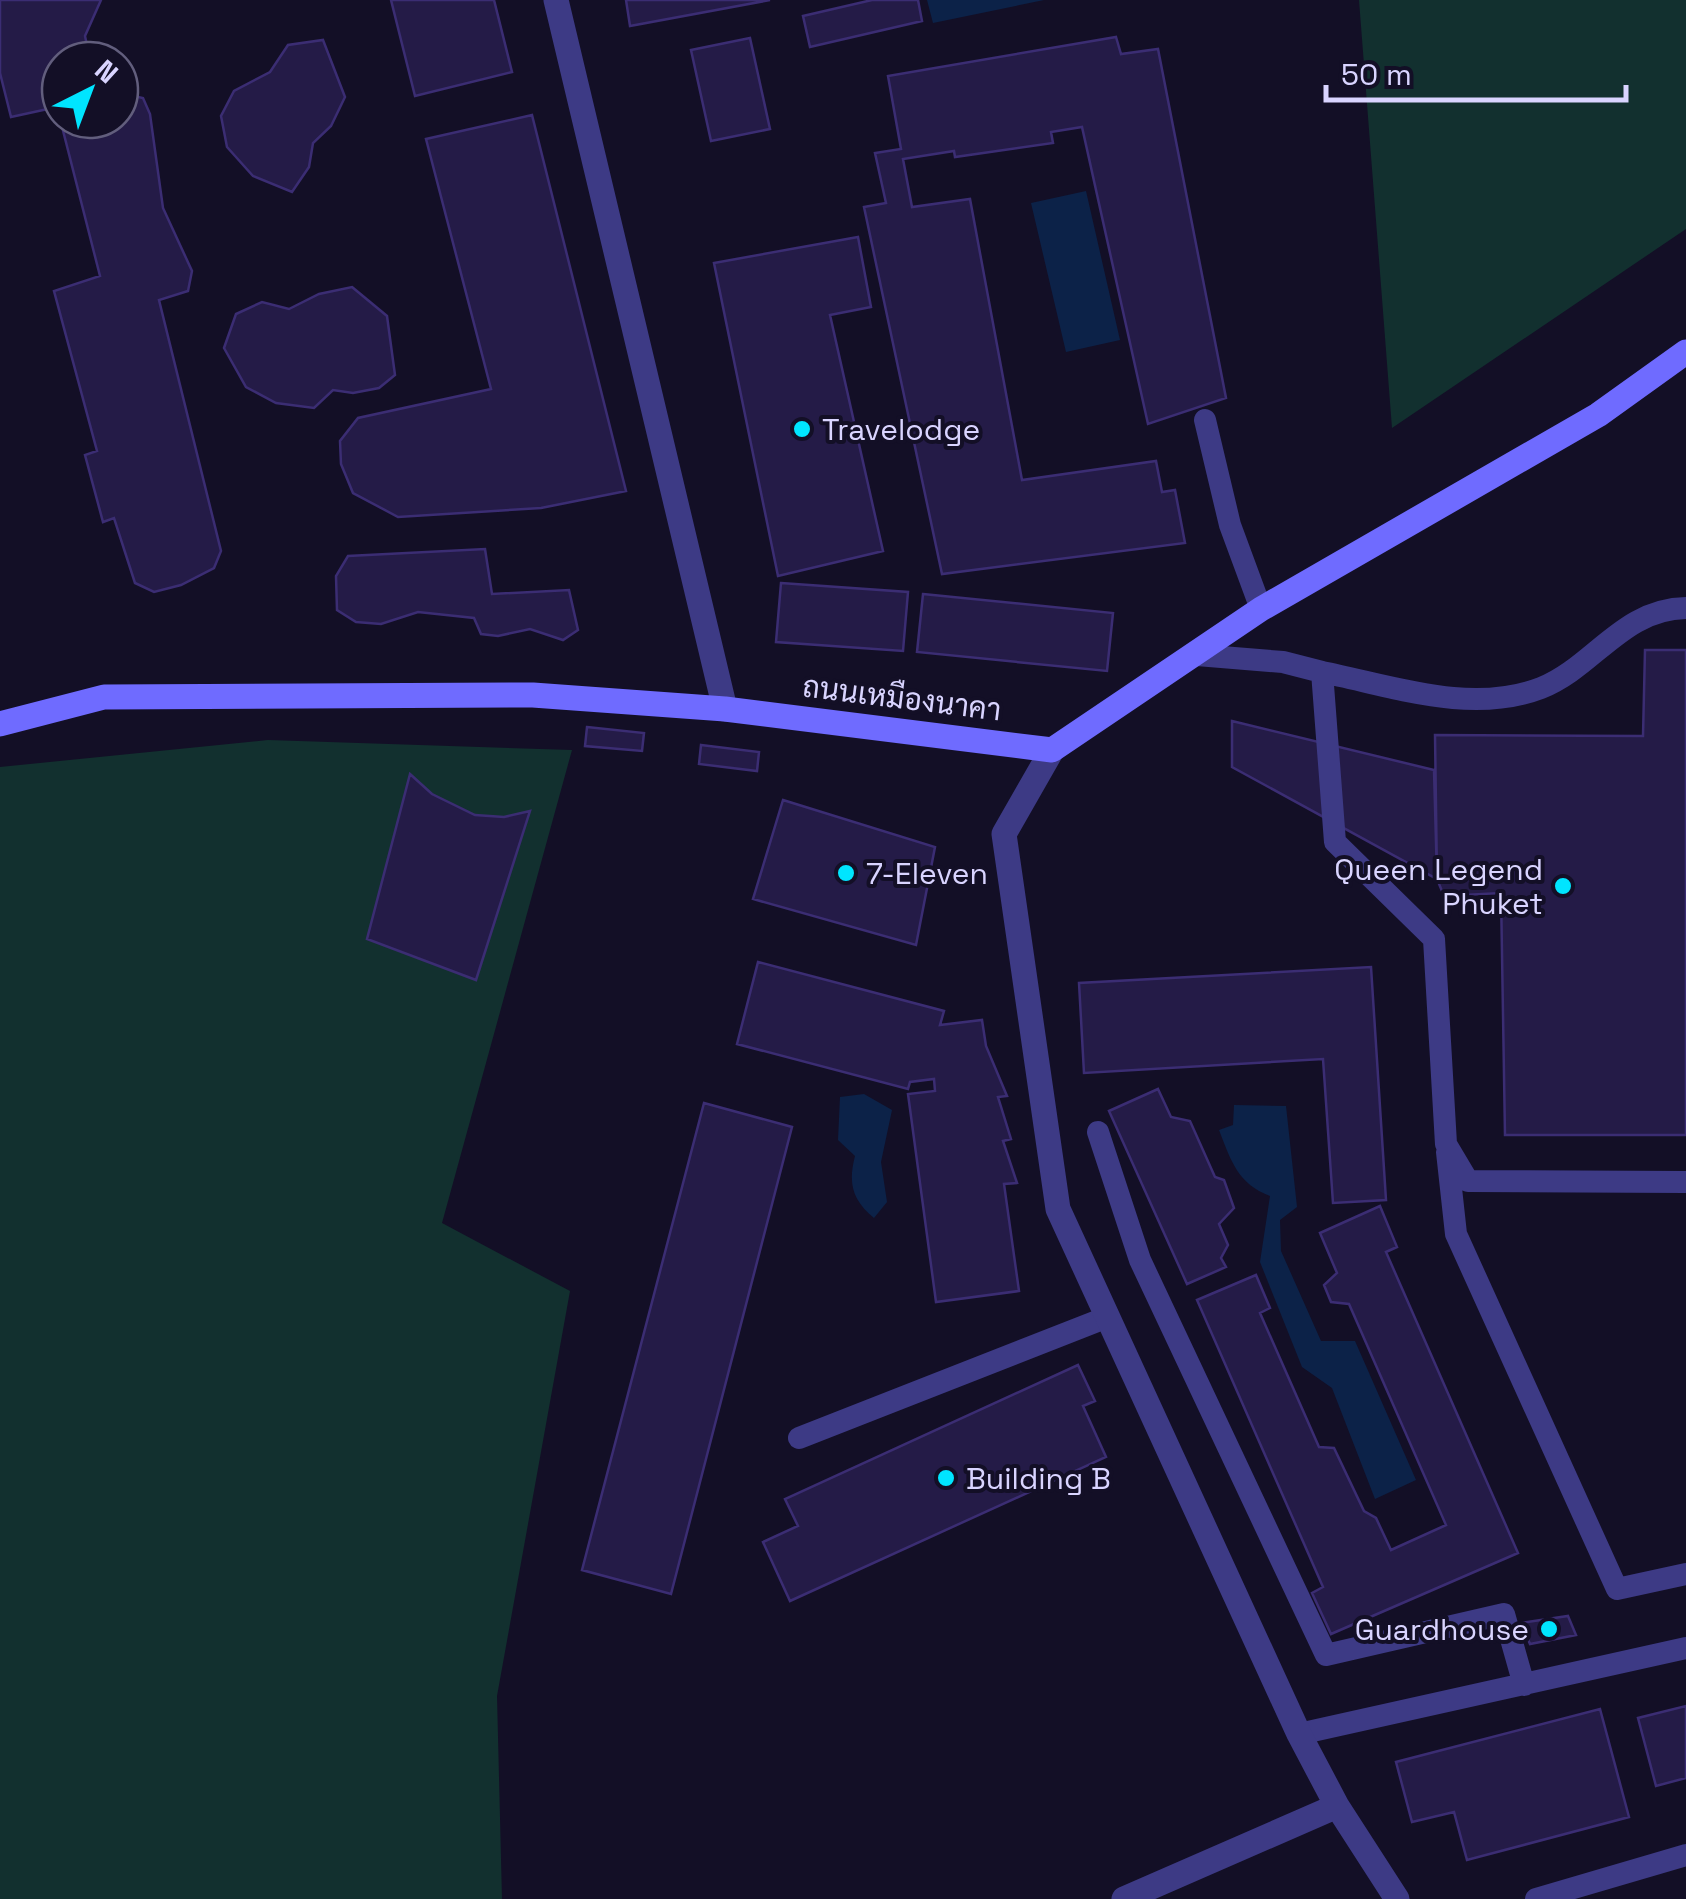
<svg xmlns="http://www.w3.org/2000/svg" width="1686" height="1899" viewBox="0 0 1686 1899" font-family="'Space Grotesk',Sarabun,sans-serif">
<style>
.green{fill:#12302f}
.water{fill:#0c2248}
.building{fill:#241b47;stroke:#3b2d73;stroke-width:2.5}
.lines{fill:none;stroke-linecap:round;stroke-linejoin:round}
.lane{stroke:#3d3a85;stroke-width:22}
.street{stroke:#3d3a85;stroke-width:25}
.secondary{stroke:#6f6bff;stroke-width:25}
.poi-dot{fill:#00e5ff;stroke:#130f26;stroke-width:4}
.labels{text-anchor:middle;dominant-baseline:central;stroke-width:8;stroke-linejoin:round;paint-order:stroke}
.poi-label{font-size:30px;fill:#d9d4ff;stroke:#130f26;text-anchor:start}
.street-label{font-size:30px;fill:#d9d4ff;stroke:#130f26}
</style>
<rect width="100%" height="100%" fill="#130f26"/>
<path class="green" d="M1359 0H1686V229L1392 428Z
M268 740 572 750 442 1223 570 1291 497 1696 502 1899H0V767Z"/>
<path class="water" d="M927 0H1044L933 23Z
M1086 191 1120 340 1066 352 1031 203Z
M864 1094 892 1110 881 1162 887 1202 874 1218C852 1200 848 1183 855 1156L838 1140 840 1097Z
M1234 1105 1286 1106 1297 1207 1280 1220 1281 1251 1321 1341H1355L1416 1480 1375 1499 1332 1388 1302 1367 1260 1262 1270 1196C1238 1184 1231 1161 1219 1130L1233 1125Z"/>
<path class="building" d="M0 0H101L85 36 90 60H60V120H120V93L143 98 150 114 163 208 192 271 188 291 159 300 221 551 214 568 181 585 154 592 135 583 114 518 103 522 85 455 97 451 54 291 100 276 57 107 11 117 0 73Z
M391 0H494L512 72 415 96Z
M626 0H770L630 26Z
M872 0H918L922 21 810 47 803 16Z
M1116 37 1121 54 1158 49 1226 398 1148 424 1082 127 1051 132 1053 143 955 157 954 151 903 159 912 207 970 199 1022 480 1156 461 1162 492 1175 490 1185 543 942 574 864 207 886 203 875 153 901 149 888 76Z
M750 38 770 129 711 141 691 50Z
M323 40 345 97 331 126 313 143 309 167 292 192 253 176 227 147 221 116 234 91 270 72 288 45Z
M532 115 626 491 541 508 398 517 353 493 341 464 340 441 358 418 491 389 426 139Z
M858 237 871 307 830 315 883 551 778 576 714 263Z
M352 287 387 316 395 375 379 388 353 393 333 390 314 408 276 403 246 387 224 348 236 314 262 302 289 309 319 294Z
M485 549 492 594 569 590 578 630 563 640 530 629 498 636 481 634 474 618 418 612 381 624 356 622 337 610 336 576 348 556Z
M781 583 908 592 903 651 776 642Z
M923 594 1113 613 1107 671 917 652Z
M1645 650H1686V1135H1505L1501 893 1444 896 1437 879 1435 735 1643 736Z
M1232 721 1434 770 1437 879 1232 767Z
M587 727 644 733 642 751 585 746Z
M701 745 759 752 757 771 699 764Z
M410 774 432 794 475 815 504 817 530 811 476 980 367 939Z
M783 800 935 847 916 945 753 899Z
M758 962 944 1011 940 1025 982 1020 986 1046 1007 1096 998 1097 1011 1139 1003 1141 1017 1183 1004 1184 1019 1291 936 1302 908 1094 935 1091 934 1079 910 1082 908 1089 737 1044Z
M1371 967 1386 1200 1333 1203 1323 1059 1084 1073 1079 983Z
M1158 1089 1171 1117 1190 1121 1215 1177 1224 1180 1234 1208 1219 1224 1228 1245 1221 1258 1226 1267 1187 1284 1109 1111Z
M704 1103 792 1127 671 1594 582 1570Z
M1380 1206 1397 1247 1386 1252 1518 1553 1331 1634 1312 1593 1323 1587 1197 1300 1256 1275 1270 1308 1260 1313 1319 1447 1334 1448 1364 1511 1376 1518 1391 1550 1446 1525 1349 1304 1331 1302 1324 1285 1337 1273 1320 1233Z
M1078 1365 1095 1401 1083 1406 1106 1457 790 1601 763 1542 798 1526 785 1499Z
M1568 1616 1576 1635 1530 1644 1521 1623Z
M1686 1706V1778L1656 1786 1638 1718Z
M1600 1709 1629 1817 1467 1860 1454 1812 1412 1822 1396 1762Z"/>
<g class="lines">
<path class="lane" d="M1205 420 1230 525 1261 609
M1197 655 1283 662 1322 672 1335 842 1434 939 1446 1144 1468 1181 1686 1182
M1322 672C1392 686 1471 715 1541 688 1594 667 1622 609 1686 608
M1098 1132 1140 1260 1326 1655 1504 1614 1524 1685
M1447 1152 1456 1234 1617 1589 1686 1574
M799 1438 1105 1318
M1299 1734 1686 1648
M1536 1899 1686 1855"/>
<path class="street" d="M556 0 725 709
M1052 750 1004 834 1058 1209 1299 1734 1337 1806 1397 1899
M1124 1899 1337 1806"/>
<path class="secondary" d="M0 724 104 697 533 695 725 709 1052 750 1261 609 1598 415 1686 352"/>
</g>
<g class="poi-dot">
<circle cx="802" cy="429" r="10"/>
<circle cx="846" cy="873" r="10"/>
<circle cx="1563" cy="886" r="10"/>
<circle cx="946" cy="1478" r="10"/>
<circle cx="1549" cy="1629" r="10"/>
</g>
<g class="labels">
<g class="poi-label">
<text x="822" y="429">Travelodge</text>
<text x="1543" y="869" text-anchor="end">Queen Legend<tspan x="1543" dy="34">Phuket</tspan></text>
<text x="866" y="873">7-Eleven</text>
<text x="966" y="1478">Building B</text>
<text x="1529" y="1629" text-anchor="end">Guardhouse</text>
</g>
<g class="street-label">
<text transform="translate(902 698) rotate(7)">ถนนเหมืองนาคา</text>
</g>
</g>
<g transform="translate(90 90) rotate(42)"><circle r="48" fill="#130f26" stroke="#625e7d" stroke-width="2.5"/>
<path d="M0-8L18 38L0 25L-18 38Z" fill="#00e5ff"/>
<text y="-15" font-size="28" font-weight="bold" text-anchor="middle" fill="#d9d4ff">N</text>
</g>
<path d="M1326 85v15h300v-15" fill="none" stroke="#d9d4ff" stroke-width="5"/>
<text x="1341" y="85" font-size="30" fill="#d9d4ff" stroke="#130f26" stroke-width="8" paint-order="stroke">50 m</text>
</svg>
